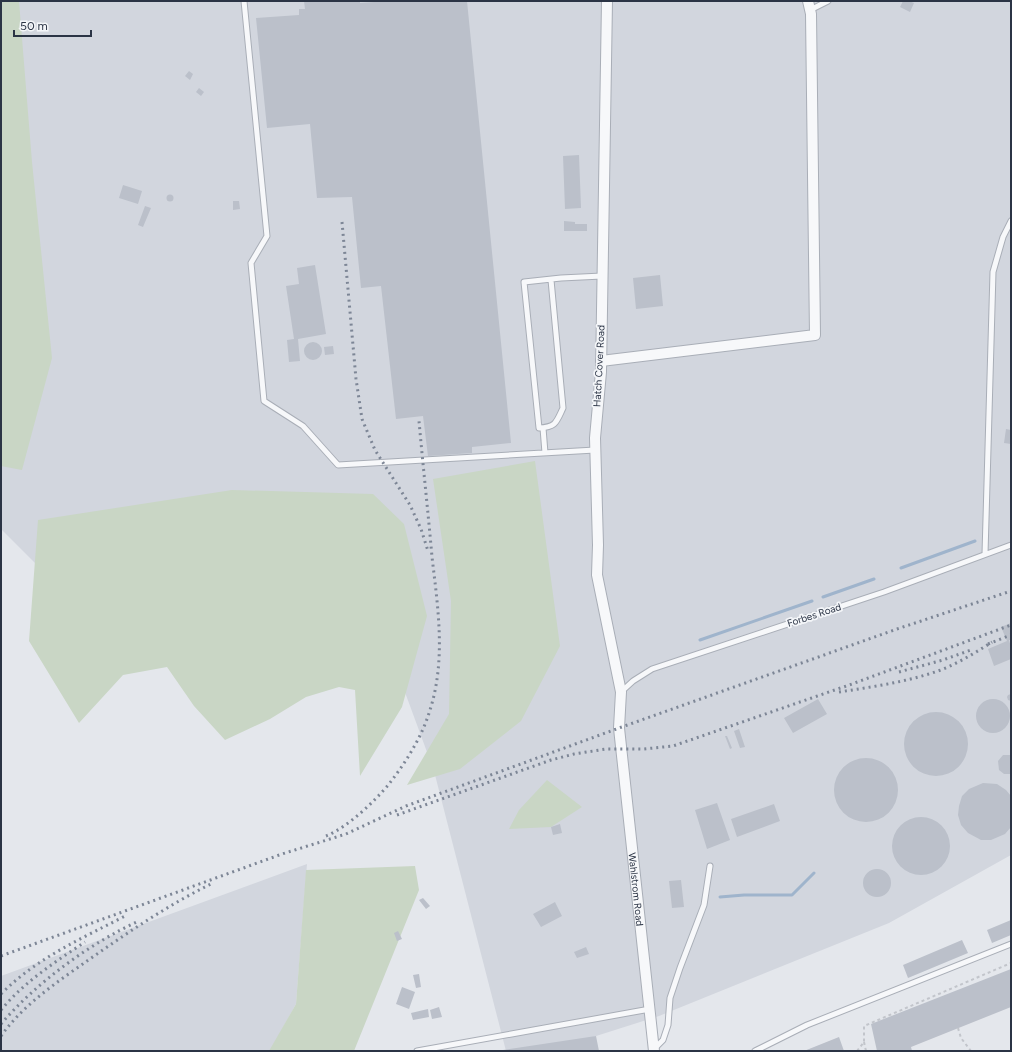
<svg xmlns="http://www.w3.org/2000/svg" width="1012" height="1052" viewBox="0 0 1012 1052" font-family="Figtree,sans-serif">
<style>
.built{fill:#d2d6de}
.green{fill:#c9d6c5}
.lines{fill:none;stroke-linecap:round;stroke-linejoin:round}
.stream{stroke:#9fb4cc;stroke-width:3}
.building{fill:#bbc0ca}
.lane-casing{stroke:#a9aeb7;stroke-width:7}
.street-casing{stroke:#a9aeb7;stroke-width:12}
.path{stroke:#c2c5cb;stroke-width:2;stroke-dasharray:3 3;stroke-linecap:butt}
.lane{stroke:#f7f8fa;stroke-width:5}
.street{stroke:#f7f8fa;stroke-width:10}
.rail{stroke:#7d8696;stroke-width:3;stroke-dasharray:2 4;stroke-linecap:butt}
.labels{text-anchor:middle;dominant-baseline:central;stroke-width:3.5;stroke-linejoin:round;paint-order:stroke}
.street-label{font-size:10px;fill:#2b3445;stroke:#f4f6f9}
</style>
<rect width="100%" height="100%" fill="#e4e7ec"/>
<path class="built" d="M1 1H1011V855L889 923 659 1016 549 1051H506L434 771 364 581 39 567 1 529Z
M307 864 296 1004 270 1051H1V976Z"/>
<path class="green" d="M1 1H19L32 162 52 358 22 470 1 466Z
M535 461 560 646 521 721 460 769 407 785 449 714 451 601 433 479Z
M232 490 373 494 404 524 427 616 402 707 360 776 355 690 339 687 306 697 270 719 225 740 194 706 167 667 123 675 79 723 29 641 38 520Z
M547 780 582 807 551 827 509 829 519 810Z
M415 866 419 890 354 1051H269L296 1004 306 870Z"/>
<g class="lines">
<path class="stream" d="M901 568 975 541
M823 597 874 579
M700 640 812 601
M720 897 744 895H792L814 873"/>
</g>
<path class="building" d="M304 1H360V3L374 2 373 1H467L511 443 472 447V453L428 456 423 416 396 419 381 286 361 288 352 197 317 198 310 124 267 128 256 18 299 15V9H305Z
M903 1H909L914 3 910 12 900 7Z
M189 71 193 74 190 80 185 76Z
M199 88 204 92 201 96 196 92Z
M579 155 581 208 565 209 563 156Z
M123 185 142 191 138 204 119 198Z
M166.5 198a3.5 3.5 0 1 1 7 0a3.5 3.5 0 1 1-7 0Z
M233 201H239L240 209 233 210Z
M145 206 151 208 143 227 138 225Z
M564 221 575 222V224H587V231H564Z
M315 265 326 334 298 339 300 361 289 362 287 340 294 339 286 286 299 284 297 268Z
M660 275 663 306 636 309 633 278Z
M304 351a9 9 0 1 1 18 0a9 9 0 1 1-18 0Z
M333 346 334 354 325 355 324 347Z
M1006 429 1011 430V444L1004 443Z
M1011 623V640H1009L1011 647V659L994 666 988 649 1007 641 1001 627Z
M1011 694V701L1008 700 1007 697 1008 695Z
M818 699 827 714 793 733 784 718Z
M976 716a17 17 0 1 1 34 0a17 17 0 1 1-34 0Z
M904 744a32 32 0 1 1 64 0a32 32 0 1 1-64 0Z
M739 729 745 747 740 748 734 731Z
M725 736H727L732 748 730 749Z
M1003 755H1011V774H1004L999 770 998 761Z
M834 790a32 32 0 1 1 64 0a32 32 0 1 1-64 0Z
M983 783 997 784 1006 790 1011 796V827L1005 834 991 840H981L968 833 961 825 958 815 959 806 962 796 969 789Z
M717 803 730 840 707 849 695 810Z
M774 804 780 821 737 837 731 819Z
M892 846a29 29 0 1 1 58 0a29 29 0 1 1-58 0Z
M560 824 562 833 553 835 551 827Z
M863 883a14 14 0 1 1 28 0a14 14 0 1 1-28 0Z
M681 880 684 907 672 908 669 881Z
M423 898 430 906 426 909 419 900Z
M555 902 562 916 541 927 533 914Z
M1011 920V935L992 943 987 930Z
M398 931 402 939 397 941 394 933Z
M962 940 968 953 908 978 903 965Z
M586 947 589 954 577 958 574 952Z
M1011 969V1007L911 1047 912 1051H877L871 1024Z
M419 974 421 987 416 988 413 975Z
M402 987 415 992 409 1009 396 1004Z
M439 1007 442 1017 432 1019 430 1010Z
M428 1009 429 1017 413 1020 411 1013Z
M596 1036 599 1051H504L503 1050Z
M839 1037 844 1051H804Z"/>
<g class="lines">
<defs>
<path id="lane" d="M244 1 267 236 251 263 264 401 303 426 338 465 595 450
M810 10 828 1
M551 280 563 408C556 423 556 427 539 428L524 282 561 278 602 276
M543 428 545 453
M985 554 993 272 1003 237 1011 221
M621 692 633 681 652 669 884 592 1011 545
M654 1049 663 1040 668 1025 670 998 680 968 704 905 710 866
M417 1051 650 1009
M755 1051 807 1025 1011 944"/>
<g id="street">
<path id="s1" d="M607 1 601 372 595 438 598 545 597 575 621 692 619 728 654 1051"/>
<path d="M601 361 815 335 811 14 808 1"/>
</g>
</defs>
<use href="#lane" class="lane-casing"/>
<use href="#street" class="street-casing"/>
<path class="path" d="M958 1028 961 1038 971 1051
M864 1042 866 1051
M857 1051 864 1042V1026L1011 963"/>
<use href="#lane" class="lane"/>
<use href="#street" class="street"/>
<path class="rail" d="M342 222 356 379 362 419 375 450 410 505 421 529 428 551
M988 644 1011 635
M899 672 943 660 971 650
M839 692C872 687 906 682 938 671 957 664 975 653 992 642
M397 815 551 760 574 754 606 749H644L673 746 852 684 1011 625
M326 836C348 827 374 802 389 784 406 762 422 737 430 710 446 660 438 608 432 557 428 511 423 466 419 421
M1 956 282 854 346 834 406 806 619 728 897 629 1011 591
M1 994C38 957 81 939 127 915
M1 1010C24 982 55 962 85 942
M1 1024C36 983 90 943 139 921
M1 1036C23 1005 57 982 87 961 127 933 168 905 211 884"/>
</g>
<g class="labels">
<g class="street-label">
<text transform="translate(599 366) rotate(-87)">Hatch Cover Road</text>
<text transform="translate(814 615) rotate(-18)">Forbes Road</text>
<text stroke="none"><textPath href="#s1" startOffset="892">Wahlstrom Road</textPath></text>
</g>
</g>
<rect width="1012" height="1052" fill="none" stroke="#2b3445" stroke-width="4"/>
<path d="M14 30v6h77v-6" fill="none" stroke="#2b3445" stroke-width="2"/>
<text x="20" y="30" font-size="12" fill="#2b3445" stroke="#f4f6f9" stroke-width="3" paint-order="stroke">50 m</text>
</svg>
